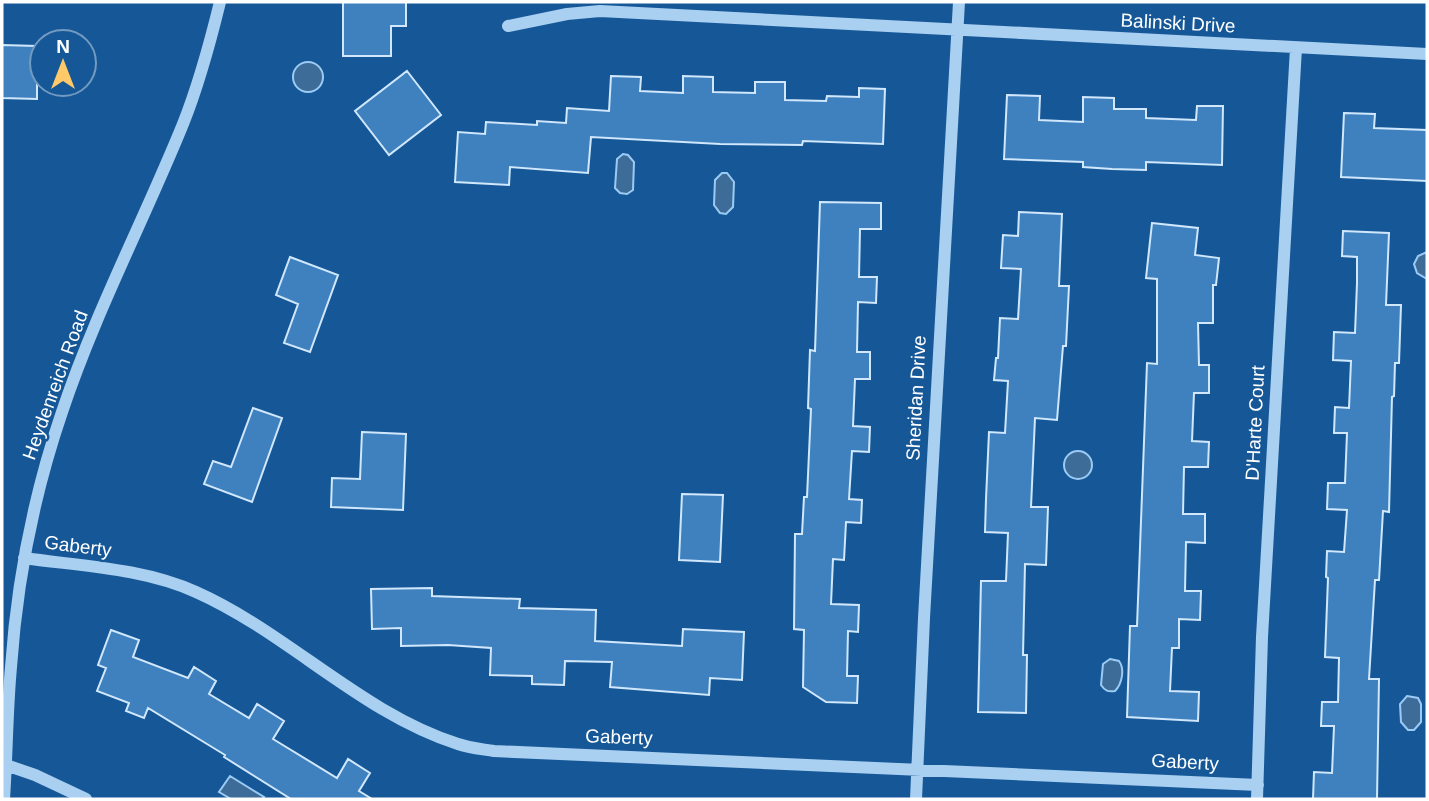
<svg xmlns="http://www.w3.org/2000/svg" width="1429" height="801" viewBox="0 0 1429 801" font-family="Helvetica,sans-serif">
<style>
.water{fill:#3d6c99;stroke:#9bcbf4;stroke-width:2}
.building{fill:#3f81be;stroke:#d0e7fc;stroke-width:2}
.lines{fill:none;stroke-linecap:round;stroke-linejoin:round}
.minor{stroke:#a9cff1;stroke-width:12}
.labels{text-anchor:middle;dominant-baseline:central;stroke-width:5;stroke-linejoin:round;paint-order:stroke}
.street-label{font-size:19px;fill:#fff;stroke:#165897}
</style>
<rect width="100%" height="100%" fill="#165897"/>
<path class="water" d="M293 77a15 15 0 1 1 30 0a15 15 0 1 1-30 0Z
M623 154 628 155 634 162 633 190 627 194 620 193 615 188 617 159Z
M722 173H727L734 182 733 207 726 214 720 213 714 205 715 180Z
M1427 252V279L1417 273 1414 264 1418 256Z
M1064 465a14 14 0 1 1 28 0a14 14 0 1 1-28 0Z
M1110 659 1119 661C1125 669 1122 684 1115 691 1108 692 1105 691 1101 685L1103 664Z
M1407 696 1418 698 1421 704V722L1414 730H1408L1401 722 1400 704Z
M230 776 264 797 262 799H231L219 792Z"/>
<path class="building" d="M343 2H406V26H391V56H343Z
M2 45 37 46V99L2 98Z
M407 71 441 115 389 155 355 111Z
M611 76 641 77 640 91 683 93V76L713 77V92L755 93V82H785V100L826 101 827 96 859 97V88L885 89 883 144 803 141 802 145 720 144 591 137 588 173 510 167 509 185 455 182 458 132 485 134 486 122 537 125V121L566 123 567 108 609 111Z
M1007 95 1040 96 1039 120 1083 122V97L1114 98V109H1146V118L1196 120 1197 106H1223L1222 165 1146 162V170L1112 169 1083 167V162L1004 159Z
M1344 113 1375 114 1374 128 1427 130V181L1341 177Z
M820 202 881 203V229H860L859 277H877L876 303 858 302 857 352H870V379H855L853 426 870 427 869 452 852 451 849 499 862 500 861 523 846 522 844 560 833 559 831 604 859 605 858 632 848 631 847 676H858L857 703 826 702 803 687 804 630 794 629 795 534H802L804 497H807L811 409 808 408 810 350 815 351Z
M1019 212 1062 214 1059 286H1069L1066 346H1063L1057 420 1035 418 1031 507H1048L1046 565 1025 564 1023 655H1027L1026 713 978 712 981 581H1006L1008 533 985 532 986 499 989 432 1005 433 1008 381 994 380 996 358H998L1000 318 1018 319 1021 269 1001 268 1003 235 1018 236Z
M1152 223 1198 228 1195 255 1219 258 1216 285H1213V323H1198L1199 365H1209V393H1194L1192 441 1209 442 1208 467H1184L1183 514H1205V543L1186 542 1185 591H1201L1200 620 1179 619V648H1172L1170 691 1199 692 1198 721 1127 717 1130 626H1137L1147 363 1157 364V279L1146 278Z
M1343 231 1389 233 1386 305H1401L1399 363H1395L1394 396 1392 397 1389 512 1383 511 1379 580H1375L1369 679H1379L1377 799H1313L1314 772 1332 773 1334 726H1321L1322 702H1338L1339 658 1325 657 1328 578 1326 577 1327 551 1344 552 1347 510 1327 509 1328 483H1345L1347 433H1334L1335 407 1349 408 1351 361 1333 360 1334 332 1355 333 1357 283V257L1342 256Z
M290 257 338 275 310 352 284 343 298 304 276 295Z
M253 408 282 418 252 502 204 484 213 461 231 467Z
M362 432 406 434 403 510 331 507 332 478 360 479Z
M682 494 723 495 720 562 679 560Z
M432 588V596L520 599 519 608 596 610 595 641 682 646 683 629 744 632 742 680 710 678 709 695 610 687 612 662 565 661 564 685 532 684V676L490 675 491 648 448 645 401 646V628L372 629 371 589Z
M111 630 139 640 133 657 188 678 194 667 216 681 209 694 249 718 257 704 284 721 273 739 337 778 348 759 370 773 359 791 372 799H291L224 757 225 755 148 708 144 718 126 711 129 703 97 691 106 668 98 665Z"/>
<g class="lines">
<path class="minor" d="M508 26 567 14 600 11 1427 54
M24 558C80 566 143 568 196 592 288 633 361 713 458 744 469 748 482 749 494 751L1258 785
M6 765 35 775 86 799
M4 799C7 755 7 711 11 667 17 581 34 494 62 412 95 313 144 220 183 124 199 84 210 43 220 2
M916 799 924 618 959 2
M1257 799 1262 637 1296 48"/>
</g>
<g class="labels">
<g class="street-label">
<text transform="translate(1178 23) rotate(3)">Balinski Drive</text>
<text transform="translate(55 385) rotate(-70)">Heydenreich Road</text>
<text transform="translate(916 398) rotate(-87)">Sheridan Drive</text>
<text transform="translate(1255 423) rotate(-87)">D'Harte Court</text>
<text transform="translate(78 546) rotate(7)">Gaberty</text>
<text transform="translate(619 737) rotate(2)">Gaberty</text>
<text transform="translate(1185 762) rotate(3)">Gaberty</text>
</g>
</g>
<rect width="1429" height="801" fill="none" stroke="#ffffff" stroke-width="7"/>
<g transform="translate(63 63)"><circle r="33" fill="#165897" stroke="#739bc1" stroke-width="2"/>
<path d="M0-5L12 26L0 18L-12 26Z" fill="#ffc969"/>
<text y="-10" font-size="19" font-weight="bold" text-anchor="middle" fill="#ffffff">N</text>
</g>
</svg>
